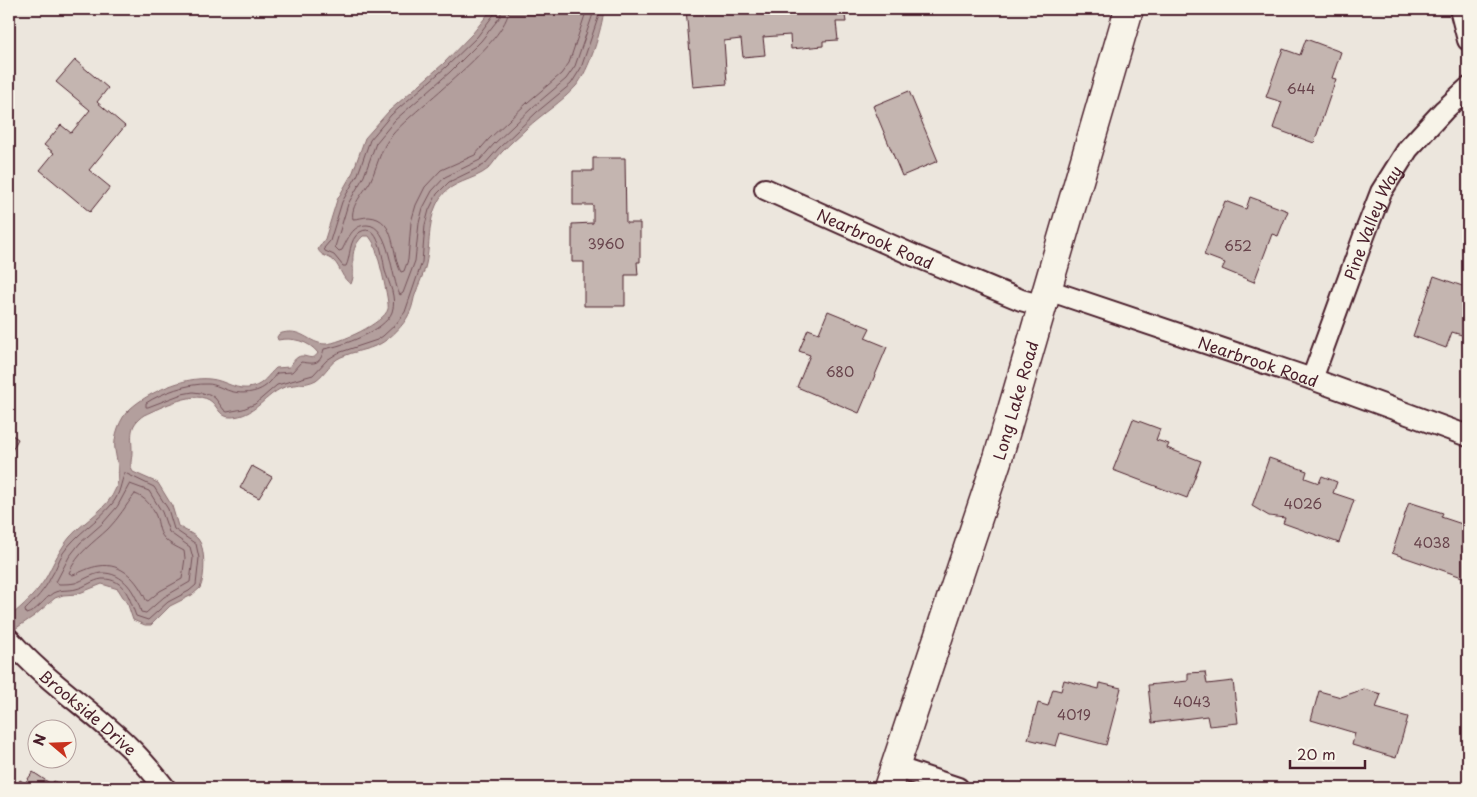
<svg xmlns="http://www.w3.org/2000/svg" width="1477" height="797" viewBox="0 0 1477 797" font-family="'Playpen Sans',sans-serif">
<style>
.water{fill:#b39f9d;stroke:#896c6f}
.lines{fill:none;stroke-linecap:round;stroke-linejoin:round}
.shore{stroke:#745259;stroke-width:1}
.building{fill:#c4b5b0;stroke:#4a1f2b}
.street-casing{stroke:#4a1f2b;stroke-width:24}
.secondary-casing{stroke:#4a1f2b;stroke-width:31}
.street{stroke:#f7f3e8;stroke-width:20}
.secondary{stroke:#f7f3e8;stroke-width:28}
.labels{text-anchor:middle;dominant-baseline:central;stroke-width:4;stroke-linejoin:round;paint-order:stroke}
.number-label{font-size:14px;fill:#68444c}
.street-label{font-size:16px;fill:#4a1f2b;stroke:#f7f3e8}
</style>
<rect width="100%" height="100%" fill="#ece6dd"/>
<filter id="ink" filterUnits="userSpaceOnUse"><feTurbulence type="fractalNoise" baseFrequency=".02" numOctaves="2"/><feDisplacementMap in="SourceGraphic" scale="10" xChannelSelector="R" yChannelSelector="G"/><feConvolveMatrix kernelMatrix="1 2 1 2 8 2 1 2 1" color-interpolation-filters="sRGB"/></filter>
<g filter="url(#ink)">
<path class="water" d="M492 9H604C602 29 589 71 576 86 562 102 542 114 527 128 519 136 510 143 502 152 497 157 493 164 488 169 473 181 451 181 440 198 427 219 431 241 426 264 424 274 419 283 416 292 413 299 413 307 409 314 404 325 391 338 380 344 368 350 354 351 341 357 330 362 326 373 316 380 305 386 291 383 280 389 263 398 254 416 232 417 221 418 218 408 212 402 197 388 160 408 144 415 128 426 132 435 132 452 132 459 129 466 133 472L158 483 172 506 178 526C185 531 193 533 198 539 206 548 205 578 200 588L192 595 170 606 151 625H145L133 620 128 605 118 589 102 584 77 594 63 595 55 598 34 616 9 633V617C23 606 38 592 47 576 54 562 60 549 70 537 85 520 108 509 116 488 121 474 117 463 115 450 113 438 120 417 130 409 147 393 185 376 210 379 225 380 237 392 253 387 264 384 268 375 276 368L289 367C292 364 294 359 298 357 306 353 312 363 318 353 309 341 292 337 278 340L277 337 279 334C302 326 308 344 326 344 340 343 384 323 388 309 390 303 377 249 373 242 372 240 370 238 369 236H363C345 253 358 268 351 284 342 279 341 268 334 261 328 255 321 257 318 249L325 239 337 200 353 172 365 138 389 111 443 64 473 33Z"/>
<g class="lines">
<path class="shore" d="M495 9V13L477 37 446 67 391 115 370 140 358 174 342 202 330 241 324 248 325 251 334 255 343 266H346C351 257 348 240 360 232 379 221 383 260 385 271 389 283 397 298 392 312 385 331 342 346 324 349 320 365 315 364 301 362L292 372 277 373C274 376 273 379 270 382 260 393 243 395 230 391 223 389 215 384 208 384 189 383 161 393 146 403V407H148L182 394 193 392 209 394 215 398 224 410 227 412 243 409 255 404 277 385 313 375 327 360 338 353 377 340 383 336 396 324 405 312 422 262 425 225 429 210 437 194 449 182 484 165 499 148 537 112 571 84 581 68 598 18 599 9
M502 9 500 17 481 41 450 72 395 120 376 143 364 176 348 204 335 247 339 251 342 250C348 239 352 225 367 225 390 225 391 279 400 295L403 293 415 261 419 223 423 208 432 191 445 177 480 160 494 144 533 107 566 79 575 66 592 17 593 9
M509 9C508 42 416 107 393 134 380 148 378 165 370 182 364 192 350 206 353 219 358 219 363 217 369 217 397 219 391 255 401 272L404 271 408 260 411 222 416 205 425 187 441 170 475 155 489 139 528 102 561 74 569 63 585 15 586 9
M125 473 154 487 168 509 174 529 196 544 199 558 196 585 189 591 168 602 148 620 136 616C130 601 126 578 102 579 93 580 85 587 76 589 69 591 61 589 53 593 44 599 36 612 26 614L25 610C35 600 45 590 51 577 56 570 58 561 63 553 76 534 97 522 112 504 121 493 120 483 125 473Z
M130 484 149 491 162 512 169 532 190 547 193 558 190 582 164 597 146 613 141 612C136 593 124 572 101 573 92 574 84 580 75 583 70 584 64 584 59 584L56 582 69 557 80 543 103 523 117 507Z
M135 494C145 497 152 506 156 516 159 523 158 531 164 538 169 544 177 547 184 551L185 558 182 579 160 591 148 601 146 600C138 581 122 562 99 566 90 567 81 572 73 575L69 573C77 553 93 543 108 529 119 518 126 505 135 494Z"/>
</g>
<path class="building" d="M686 9H844L846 22H836L838 40 823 41V46L791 49 790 35 763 37 765 55 743 57 741 39 724 41 727 84 693 87Z
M1306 39 1341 52 1332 78 1336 79 1314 143 1273 128 1282 102 1266 97 1283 49 1300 55Z
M75 60 108 88 97 102 125 126 89 170 110 187 90 212 40 170 54 153 44 145 61 125 71 133 90 110 56 82Z
M909 91 938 161 902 176 873 106Z
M593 158H625L626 223H640V262H637L638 275H625V306H584V262H572V224L593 223V205H573V171H593Z
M1250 197 1288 211 1278 236 1272 234 1254 282 1222 269 1225 263 1204 255 1225 201 1246 209Z
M1434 276 1468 288V337L1452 332 1446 348 1413 336Z
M828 311 870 328 865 338 887 347 859 413 797 387 810 355 799 351 808 329 819 333Z
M1133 419 1160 429 1156 440 1169 444 1167 448 1201 461 1187 498 1113 470Z
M9 433 18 439 9 456Z
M1269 458 1307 471 1305 478 1319 483 1322 476 1337 482 1333 493 1354 500 1339 543 1283 523 1285 518 1269 516 1252 506Z
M252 466 272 477 259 498 240 488Z
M1409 502 1443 513 1441 517 1462 524 1461 530 1468 532V579L1392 553Z
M1205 672 1207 684 1233 681 1238 723 1209 726 1207 716 1152 723 1148 685 1188 681V673Z
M1064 680 1099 689 1100 683 1121 688 1106 745 1060 733 1056 746 1028 739 1038 703 1048 706 1053 689 1061 691Z
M1364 689 1381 694 1376 708 1408 717 1396 758 1352 745 1355 733 1311 720 1319 691 1341 697Z
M33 772 51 784 54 781 65 788H14L20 780 25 783Z"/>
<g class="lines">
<defs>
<g id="street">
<path d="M1460 9 1468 40"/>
<path id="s1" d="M765 189 915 256 1021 300 1043 306"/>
<path id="s2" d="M1048 290 1312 379 1468 436"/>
<path id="s3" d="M1312 379 1364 236 1381 192 1408 149 1444 110 1468 88"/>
<path id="s4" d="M9 639C43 679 89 708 127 745 141 758 153 773 165 788"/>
<path d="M895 767 958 788"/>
</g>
<g id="secondary">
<path id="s5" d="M888 788 998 458 1129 9"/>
</g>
</defs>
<use href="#street" class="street-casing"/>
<use href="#secondary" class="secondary-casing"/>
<use href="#street" class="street"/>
<use href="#secondary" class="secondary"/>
</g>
</g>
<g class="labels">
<g class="number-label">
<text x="1301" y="88">644</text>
<text x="606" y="243">3960</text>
<text x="1238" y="245">652</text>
<text x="840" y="371">680</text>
<text x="1303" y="503">4026</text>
<text x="1432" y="542">4038</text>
<text x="1192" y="701">4043</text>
<text x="1074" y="714">4019</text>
</g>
<g class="street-label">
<text stroke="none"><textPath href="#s3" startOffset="168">Pine Valley Way</textPath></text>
<text stroke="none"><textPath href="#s1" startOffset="121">Nearbrook Road</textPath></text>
<text stroke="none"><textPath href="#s2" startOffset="222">Nearbrook Road</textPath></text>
<text stroke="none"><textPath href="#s5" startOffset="408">Long Lake Road</textPath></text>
<text stroke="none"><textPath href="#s4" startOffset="108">Brookside Drive</textPath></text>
</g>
</g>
<rect width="1477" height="797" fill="none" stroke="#f7f3e8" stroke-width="30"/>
<rect x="15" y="15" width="1447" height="767" fill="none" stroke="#4a1f2b" stroke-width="2" filter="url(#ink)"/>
<g transform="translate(52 744) rotate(289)"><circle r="24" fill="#f7f3e8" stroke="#b29e9c"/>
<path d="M0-4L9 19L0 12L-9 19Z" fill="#c8321e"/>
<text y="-8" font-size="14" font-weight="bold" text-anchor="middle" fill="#4a1f2b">N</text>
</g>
<path d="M1290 760v8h75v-8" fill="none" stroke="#4a1f2b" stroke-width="2.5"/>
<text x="1297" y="760" font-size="15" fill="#4a1f2b" stroke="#f7f3e8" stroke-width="4" paint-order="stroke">20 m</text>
</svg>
